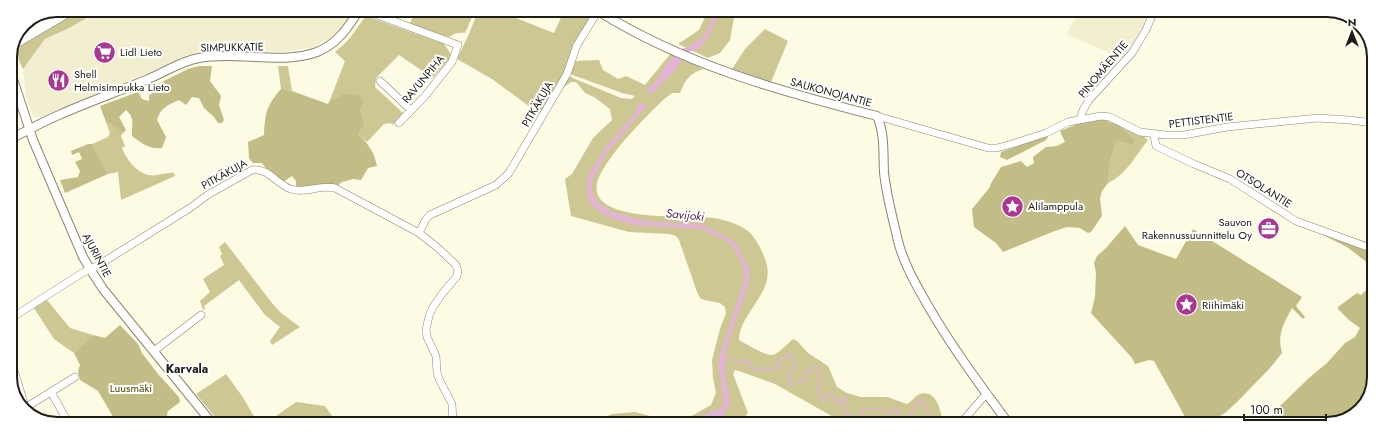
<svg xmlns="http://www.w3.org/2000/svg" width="1384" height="434" viewBox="0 0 1384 434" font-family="Jost,sans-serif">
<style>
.built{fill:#f2efd1}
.green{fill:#cdc794}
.forest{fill:#c2bc86}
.water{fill:#e4b4d6}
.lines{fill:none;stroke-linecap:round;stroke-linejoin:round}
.stream{stroke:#e4b4d6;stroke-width:1.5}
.river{stroke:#e4b4d6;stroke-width:10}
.minor-casing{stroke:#898672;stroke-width:8}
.tertiary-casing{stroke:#898672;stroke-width:10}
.trunk-casing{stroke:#898672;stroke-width:12}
.minor{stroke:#fff;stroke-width:7}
.tertiary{stroke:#fff;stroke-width:8}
.trunk{stroke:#fff;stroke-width:11}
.labels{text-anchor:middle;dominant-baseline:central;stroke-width:4;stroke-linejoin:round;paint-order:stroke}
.street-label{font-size:11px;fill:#1e1d15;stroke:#fff}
.poi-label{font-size:11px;fill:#1e1d15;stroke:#fff;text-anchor:start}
.park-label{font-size:11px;fill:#4f4703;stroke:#fff}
.water-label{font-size:12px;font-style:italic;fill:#531b47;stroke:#fff}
.neighbourhood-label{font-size:12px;font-weight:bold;fill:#1e1d15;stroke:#fff}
.rim{fill:none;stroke:#1e1d15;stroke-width:2}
</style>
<rect width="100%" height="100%" fill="#fdfbe4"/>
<path class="built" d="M99 10H355L344 27 335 36 314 47 285 52 214 51 199 52 187 55 146 74 41 117H36L33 116 26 96 23 69 45 39 67 29Z
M1080 11H1142L1151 17 1132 49 1124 59 1066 34Z
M10 105 16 119 11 128 13 131 10 132Z"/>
<path class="green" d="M77 10H101L67 29 45 39 23 69C18 58 15 54 23 43Z
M415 10 475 11 465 33C458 32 454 33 449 37L410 24Z
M478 11H498L554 33 564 11H591L594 13 567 70 541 115 492 79 457 59 469 34Z
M708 11 735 12 730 40 720 53 708 58 678 44 699 30Z
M365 17H369L444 44 451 54 449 59 433 78 399 55 376 78 375 87 403 113 393 125 390 123 384 124 367 142 358 134 365 124 360 109 335 100H330L345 61 335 52 343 45 350 38Z
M765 29 788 41 771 82 756 79 732 69 745 49Z
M671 53 703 69C689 74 686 79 680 93H672L663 100C641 122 618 144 602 171 570 226 686 214 712 218 723 219 739 224 748 231 756 238 763 252 766 262 776 292 740 312 739 340 746 344 764 355 772 355 779 354 787 344 793 339L797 341 808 353 828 366 837 387 847 393 861 397H887L907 404C912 402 914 396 920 394 937 389 941 412 943 423H844L775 384 739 371 735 370 733 374 748 413C744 420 734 421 726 423H590L612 414 635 412 669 421 688 418 711 405 716 393 713 378 712 360 720 329 726 313 725 307 720 303 704 300 700 298 697 292 679 240 676 236 669 234 629 232 571 216 565 179 572 174 593 138 612 120 610 109 594 97 585 93 576 82H571L564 87 562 86 568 76 621 98 632 99 635 96 622 93 570 74 574 61 599 60 603 70 618 79 626 76 645 85Z
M278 66H288L292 91 281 89Z
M106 122H111L123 133 121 136 125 146 122 148C126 159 136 172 148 175 156 177 166 172 174 173L175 176 121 200 118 172 108 174 92 144 108 137 110 133Z
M1119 125C1129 131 1140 133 1148 140 1136 155 1126 175 1108 183L1110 161 1117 140 1135 139Z
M225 242 272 303 281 313 300 327 272 345 270 341 280 327 265 315 239 280 204 306 205 309 203 310 200 301 210 292 203 279 224 265 220 256 222 254 219 247Z
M47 300 70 328 93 335 74 353 54 339 34 308Z
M226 374 242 396 258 423H220L196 394Z
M296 402 325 406 337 423H266Z"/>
<path class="forest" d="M199 66H212L210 81 221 96 219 105 224 120 222 123H218L214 117 204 108 199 98 192 97 186 105 179 100C168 105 160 108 157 120L166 137 162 148C150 150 141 143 132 136 131 125 136 119 126 110L119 117 126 130 123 133 111 123 106 122 100 106 138 92 142 99 149 101V95L153 93 156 85 188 69Z
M281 89 292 91 328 104 330 100H335L343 94 359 95 364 101 360 109 365 124 358 134C368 143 374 152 377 166L368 168 361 180 353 179 342 182 337 186 296 188V181L292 176 283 182 267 170 262 163H253L249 158 248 142 264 135C265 114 266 106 281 89Z
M1101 119 1119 125 1135 139 1133 145 1117 140 1110 161 1108 183 1102 191 1100 198 1102 216 1091 232 1088 233 1080 228 1067 227 1052 232 1003 252 996 243 974 227 972 209 990 187V185L1001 167 1021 161 1027 167 1034 163 1033 157 1046 147 1057 146 1065 142 1060 131 1085 121Z
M1049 135 1046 140 1007 160 1000 157 1001 152Z
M88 144H92L108 174 65 193 60 180 78 177 80 171 75 162 82 159 79 152 72 155 71 151Z
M1125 226 1138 245 1176 259 1193 229 1302 297 1296 306 1305 317 1303 319 1292 308C1283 325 1277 334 1282 353L1270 368 1238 401 1225 413 1205 424H1189L1154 361 1149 360 1135 364 1132 358 1091 313 1095 297 1096 273 1094 263 1097 256 1106 248Z
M1318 227 1373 244V267L1347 247 1317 232Z
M1373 283 1372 389 1356 414 1327 424H1265L1280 406 1310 377 1327 363 1345 343 1355 337 1360 328 1349 320 1338 309V307L1357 293 1361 295Z
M120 325 138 344 142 353 158 374 179 397 180 402 168 411 167 415 171 422H116L98 391 80 380 78 371 80 365 74 353 93 335 105 338Z"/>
<path class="water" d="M714 11H719L718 17 708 37 698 49 688 52 672 74 654 91 652 94 645 92 657 80 666 65 682 49 693 44 704 36 711 23Z
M639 103 647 105 605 155 592 181V193L596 201 612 212 644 221 704 225 732 240 738 246 742 257 750 269 748 285 728 343 725 357V377L730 399 729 406 717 423H699L721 409 724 401 718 364 720 355 745 278 743 266 734 248 726 240 701 229 634 225 614 219 600 212 590 203 587 190 588 176 605 148 633 116Z"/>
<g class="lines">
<path class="stream" d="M724 358 740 362 744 360 749 362 750 366 753 369 779 368 780 366 778 364V361L789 354 794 361V368L789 373V384L793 385C796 378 799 381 805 381L804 371H811L814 367H817L821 379 817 389 822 401H824L825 397 829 394 833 396 834 399 837 403H840L843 397H845L846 400 843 405 846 414 856 418H865V415H862L861 412 863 409C867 409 877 408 880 410L883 408 889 414 892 413V410L896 408 898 410 897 413 898 415 896 417V422L898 423
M905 423 908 417 912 413 919 400 923 402 929 415 928 420 924 423H925"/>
<path class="river" d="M698 423 719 414"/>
<defs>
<path id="minor" d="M364 10 458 45 452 62 425 96 399 123
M380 81 411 110
M877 116 988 148H997L1015 143 1046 133 1068 122 1101 116 1110 117 1140 132 1165 135H1184L1227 127 1318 118 1349 120 1374 123
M1080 119 1083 110 1089 100 1132 53 1146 30 1154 11
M1154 135 1156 146 1194 164 1230 179 1296 221 1373 249
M419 233 438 248 456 265 458 271 457 276 442 294 433 307 429 316 426 330 427 337 436 356 437 372 439 379 452 404 453 423
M10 319 82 273 97 266 190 208 209 194 252 170C268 167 277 185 291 189 306 194 320 184 335 188L419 233 426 219 430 215 496 185 509 173 567 74 577 45 598 11
M154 351 201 315
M10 357 24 403V410
M51 392 68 422
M25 408 75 377
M960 424 987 393"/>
<path id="tertiary" d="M598 11C685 65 779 91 877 116 885 134 883 153 884 172 886 194 893 219 898 241 904 264 915 283 927 304 951 346 980 385 1009 424
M10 70 33 140 56 194 83 257 90 269 103 289 212 423
M10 139C27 131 42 122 59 115 88 102 117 92 146 80 164 73 180 61 199 58 236 51 282 65 317 52 337 44 348 28 359 10"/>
<path id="trunk" d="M21 30 38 21
M16 42 70 10"/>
</defs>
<use href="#minor" class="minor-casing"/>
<use href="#tertiary" class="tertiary-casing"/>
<use href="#trunk" class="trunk-casing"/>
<use href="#minor" class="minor"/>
<use href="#tertiary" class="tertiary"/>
<use href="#trunk" class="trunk"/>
</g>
<defs>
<symbol id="supermarket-disc" viewBox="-11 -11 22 22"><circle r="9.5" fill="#aa3893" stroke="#fff"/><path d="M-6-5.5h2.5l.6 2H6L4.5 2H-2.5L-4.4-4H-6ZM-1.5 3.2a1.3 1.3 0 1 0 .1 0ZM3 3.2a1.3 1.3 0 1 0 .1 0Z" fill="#fff"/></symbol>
<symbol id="restaurant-disc" viewBox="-11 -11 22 22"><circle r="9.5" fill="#aa3893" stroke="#fff"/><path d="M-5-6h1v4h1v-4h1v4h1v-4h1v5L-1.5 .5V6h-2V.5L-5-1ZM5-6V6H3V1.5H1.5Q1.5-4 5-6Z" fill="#fff"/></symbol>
<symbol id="sight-disc" viewBox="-11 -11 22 22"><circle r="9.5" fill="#aa3893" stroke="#fff"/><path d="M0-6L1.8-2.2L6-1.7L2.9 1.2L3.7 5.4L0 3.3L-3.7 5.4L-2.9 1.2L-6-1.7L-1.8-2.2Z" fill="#fff"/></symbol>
<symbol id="office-disc" viewBox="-11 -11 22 22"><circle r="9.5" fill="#aa3893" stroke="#fff"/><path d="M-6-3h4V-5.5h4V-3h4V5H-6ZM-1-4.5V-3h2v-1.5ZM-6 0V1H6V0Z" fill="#fff"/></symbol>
</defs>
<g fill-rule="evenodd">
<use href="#supermarket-disc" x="92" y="40" width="25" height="25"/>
<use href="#restaurant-disc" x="46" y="68" width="25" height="25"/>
<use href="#sight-disc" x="1000" y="194" width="25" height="25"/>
<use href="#office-disc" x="1256" y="216" width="25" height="25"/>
<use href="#sight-disc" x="1174" y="292" width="25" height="25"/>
</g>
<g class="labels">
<g class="street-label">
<text transform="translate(232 47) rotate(-1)">SIMPUKKATIE</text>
<text transform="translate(1103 69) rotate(-50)">PINOMÄENTIE</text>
<text transform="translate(423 79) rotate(-50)">RAVUNPIHA</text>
<text transform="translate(831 92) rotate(15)">SAUKONOJANTIE</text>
<text transform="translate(537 104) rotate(-60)">PITKÄKUJA</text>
<text transform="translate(1201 120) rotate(-7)">PETTISTENTIE</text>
<text transform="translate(224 174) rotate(-29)">PITKÄKUJA</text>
<text transform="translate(1264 188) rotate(32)">OTSOLANTIE</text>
<text transform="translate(97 255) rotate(62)">AJURINTIE</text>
</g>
<g class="poi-label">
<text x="120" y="52">Lidl Lieto</text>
<text x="74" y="74">Shell<tspan x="74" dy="13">Helmisimpukka Lieto</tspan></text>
<text x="1028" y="206">Alilamppula</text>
<text x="1252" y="222" text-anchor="end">Sauvon<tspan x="1252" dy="13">Rakennussuunnittelu Oy</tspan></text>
<text x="1202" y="305">Riihimäki</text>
</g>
<g class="park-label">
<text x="131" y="388">Luusmäki</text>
</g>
<g class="water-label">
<text transform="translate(685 215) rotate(5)">Savijoki</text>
</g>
<g class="neighbourhood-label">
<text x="187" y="369">Karvala</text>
</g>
</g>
<path d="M0 0H1384V434H0ZM57 17H1327A40 40 0 0 1 1367 57V377A40 40 0 0 1 1327 417H57A40 40 0 0 1 17 377V57A40 40 0 0 1 57 17Z" fill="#fff" fill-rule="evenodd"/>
<path class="rim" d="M57 17H1327A40 40 0 0 1 1367 57V377A40 40 0 0 1 1327 417H57A40 40 0 0 1 17 377V57A40 40 0 0 1 57 17Z"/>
<g transform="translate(1352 32)" stroke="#ffffff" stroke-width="3" paint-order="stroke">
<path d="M0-3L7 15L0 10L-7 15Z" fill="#1e1d15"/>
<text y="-6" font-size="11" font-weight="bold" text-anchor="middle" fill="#1e1d15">N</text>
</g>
<path d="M1244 414v6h82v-6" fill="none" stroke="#1e1d15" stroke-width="2"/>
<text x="1250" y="414" font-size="12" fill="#1e1d15" stroke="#ffffff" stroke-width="3" paint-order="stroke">100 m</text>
</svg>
